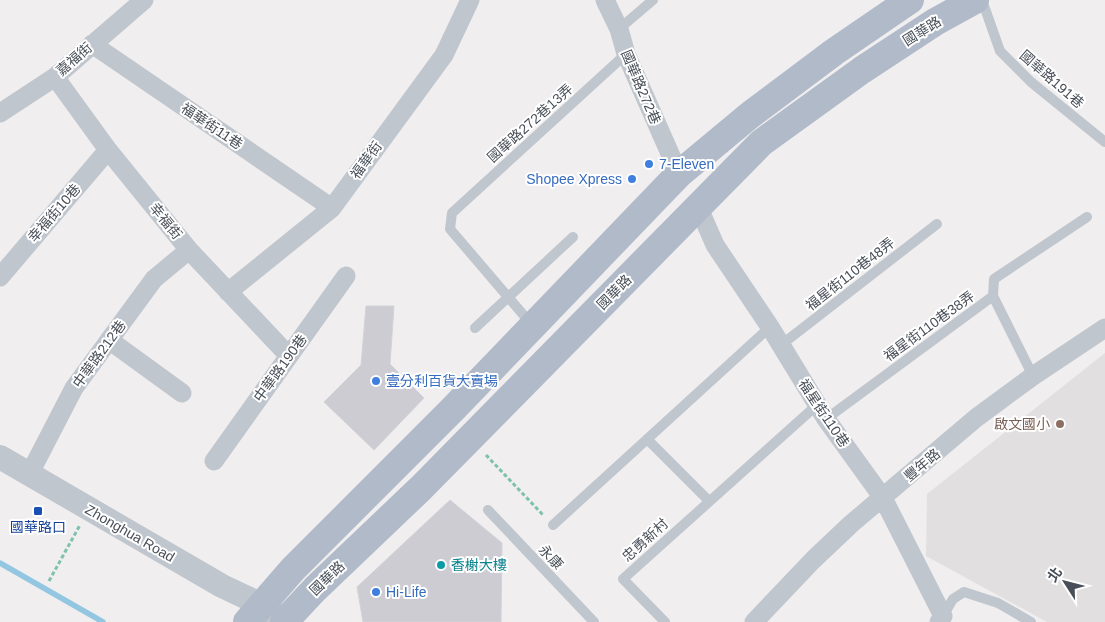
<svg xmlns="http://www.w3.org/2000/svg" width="1105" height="622" viewBox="0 0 1105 622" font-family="Helvetica,'Noto Sans TC',sans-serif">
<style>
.education{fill:#e1dfdf}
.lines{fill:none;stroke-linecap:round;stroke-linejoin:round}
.stream{stroke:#93c6e0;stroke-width:5.5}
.building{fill:#ccccd2;stroke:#d2d3d8}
.path{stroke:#7dc2aa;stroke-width:3;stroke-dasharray:4 2.5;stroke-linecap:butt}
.service{stroke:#c0c6ce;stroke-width:10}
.minor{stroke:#c0c6ce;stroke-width:19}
.tertiary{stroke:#c0c6ce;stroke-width:24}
.primary{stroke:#b0bac9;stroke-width:28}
.shop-dot{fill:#3f7fe0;stroke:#fff;stroke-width:2}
.education-dot{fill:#8d6e63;stroke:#fff;stroke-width:2}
.transit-dot{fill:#1a4fb4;stroke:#fff;stroke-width:2}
.culture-dot{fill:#0f9aa8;stroke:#fff;stroke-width:2}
.labels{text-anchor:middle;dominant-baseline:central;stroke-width:4;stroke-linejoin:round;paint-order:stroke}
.street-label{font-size:14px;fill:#484f58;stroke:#fff}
.shop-label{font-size:14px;fill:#366cbe;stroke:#fff;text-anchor:start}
.education-label{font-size:14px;fill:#785e54;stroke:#fff;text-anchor:end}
.transit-label{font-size:14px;fill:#164399;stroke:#fff}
.culture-label{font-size:14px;fill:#0d838f;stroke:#fff;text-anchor:start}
</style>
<rect width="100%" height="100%" fill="#f0eeee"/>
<path class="education" d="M1105 353V622H1047L926 556 927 494Z"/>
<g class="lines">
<path class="stream" d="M0 563 103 622"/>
</g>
<path class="building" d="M366 306H394L390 364 424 398 374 450 324 402 361 365Z
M450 500 502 543 501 622H363L357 587Z"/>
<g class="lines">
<path class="path" d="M486 455 544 516
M49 581 80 525"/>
<path class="service" d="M982 0 1000 51 1031 82 1105 142
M619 29 653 0
M993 296 1033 376
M532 325 450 229 452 213 626 54
M475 328 573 237
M781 345 937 224
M826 419 993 296 994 279 1087 217
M647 439 709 501
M488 510 594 622
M553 525 770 327
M945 618 943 616 953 599 964 592 998 603 1031 622
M665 622 623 579 817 405"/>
<path class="minor" d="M605 0 619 29 626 54 679 174
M92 44 332 208
M55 77 108 150 189 250 289 356
M0 113 55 77 144 0
M698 206 715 245 770 327 826 419 883 498 943 616 939 622
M0 277 108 150
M228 292 332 208 444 55 470 0
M109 340 182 393
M214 461 346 276
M30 473 74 388 154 279 189 250
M754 622 813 560 851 524 976 418 1033 376 1105 328"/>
<path class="tertiary" d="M0 457 222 586 262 605 276 615"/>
<path class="primary" d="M247 622 293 569 453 409 679 174 750 115 834 52 910 0
M284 622 315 589 421 488 761 143 862 70 935 22 975 0"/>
</g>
<g class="shop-dot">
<circle cx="649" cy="164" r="5"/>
<circle cx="632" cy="179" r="5"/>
<circle cx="376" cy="381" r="5"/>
<circle cx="376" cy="592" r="5"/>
</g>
<circle class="education-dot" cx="1060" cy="424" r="5"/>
<rect class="transit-dot" x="33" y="506" width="10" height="10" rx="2.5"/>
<circle class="culture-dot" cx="441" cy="565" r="5"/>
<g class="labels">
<g class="street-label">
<text transform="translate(922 31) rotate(-32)">國華路</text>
<text transform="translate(74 59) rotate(-41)">嘉福街</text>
<text transform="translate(1052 79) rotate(41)">國華路191巷</text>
<text transform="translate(641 87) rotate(67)">國華路272巷</text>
<text transform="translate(530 123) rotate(-42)">國華路272巷13弄</text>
<text transform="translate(212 126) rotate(34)">福華街11巷</text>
<text transform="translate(366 160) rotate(-54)">福華街</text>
<text transform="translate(54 213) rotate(-49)">幸福街10巷</text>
<text transform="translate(166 221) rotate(51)">幸福街</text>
<text transform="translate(850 274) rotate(-38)">福星街110巷48弄</text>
<text transform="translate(614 292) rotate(-45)">國華路</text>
<text transform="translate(929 326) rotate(-36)">福星街110巷38弄</text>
<text transform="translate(99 354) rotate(-54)">中華路212巷</text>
<text transform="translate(280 368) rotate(-54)">中華路190巷</text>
<text transform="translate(824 413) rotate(56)">福星街110巷</text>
<text transform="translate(922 465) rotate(-40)">豐年路</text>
<text transform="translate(130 533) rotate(30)">Zhonghua Road</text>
<text transform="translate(645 540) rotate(-42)">忠勇新村</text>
<text transform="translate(551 557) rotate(46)">永康</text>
<text transform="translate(327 578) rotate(-44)">國華路</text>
</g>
<g class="shop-label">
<text x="659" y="164">7-Eleven</text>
<text x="622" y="179" text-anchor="end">Shopee Xpress</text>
<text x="386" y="381">壹分利百貨大賣場</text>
<text x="386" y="592">Hi-Life</text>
</g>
<g class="education-label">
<text x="1050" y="424">啟文國小</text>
</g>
<g class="transit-label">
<text x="38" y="527">國華路口</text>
</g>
<g class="culture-label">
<text x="451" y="565">香榭大樓</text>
</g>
</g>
<g transform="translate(1065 582) rotate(306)" stroke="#ffffff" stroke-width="4" paint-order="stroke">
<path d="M0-4L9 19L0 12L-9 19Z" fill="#484f58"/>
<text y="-8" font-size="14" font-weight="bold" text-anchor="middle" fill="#484f58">北</text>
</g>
</svg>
